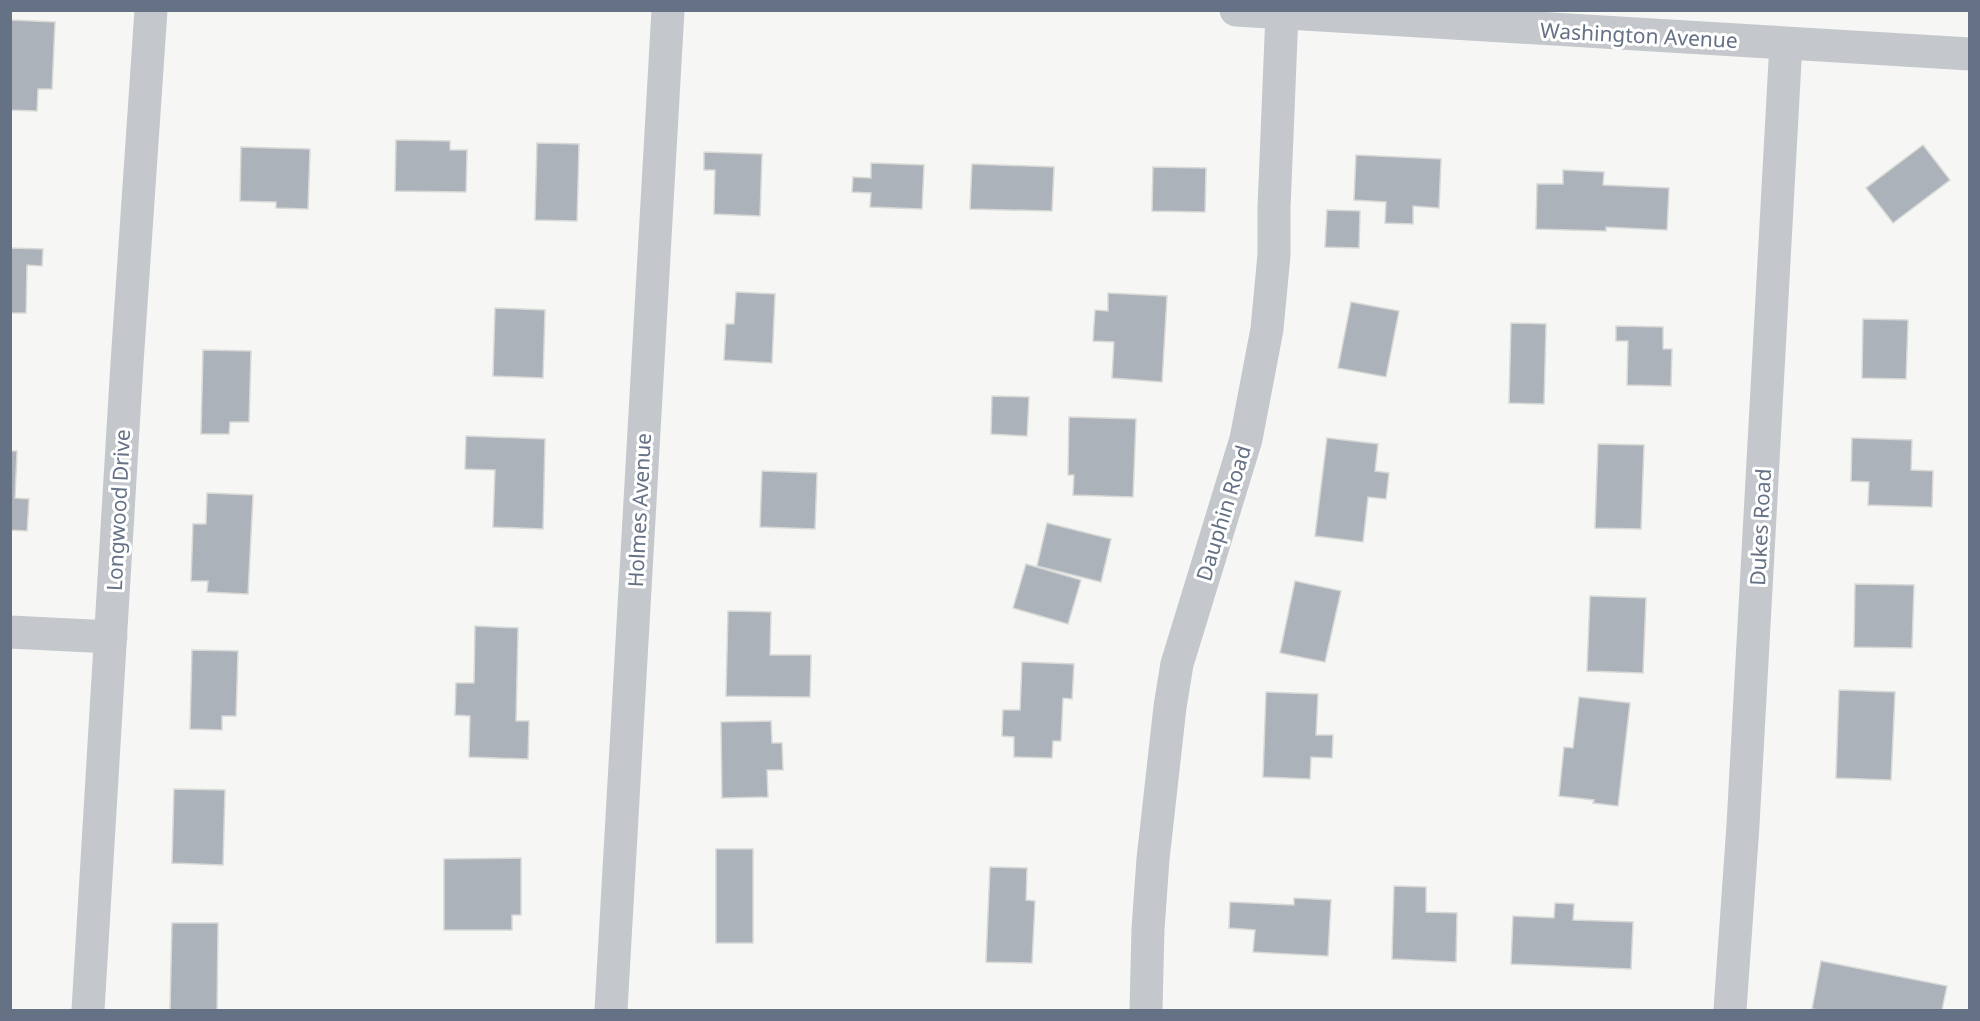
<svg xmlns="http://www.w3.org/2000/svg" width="1980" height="1021" viewBox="0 0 1980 1021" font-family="'Noto Sans',sans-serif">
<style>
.building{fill:#acb2ba;stroke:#d8d8d6;stroke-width:1.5}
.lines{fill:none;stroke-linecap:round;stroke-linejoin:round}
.minor{stroke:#c4c7cb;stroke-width:33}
.labels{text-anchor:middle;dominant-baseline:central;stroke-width:6;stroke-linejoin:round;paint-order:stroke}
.street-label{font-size:21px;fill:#657185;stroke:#fff}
</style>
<rect width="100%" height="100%" fill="#f6f7f4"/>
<path class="building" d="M10 20 55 22 52 89H38L37 111 10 110Z
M396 140 450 141V150H467L466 192 395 191Z
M537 143 579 144 577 221 535 220Z
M1923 145 1950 180 1893 223 1866 188Z
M241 147 310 149 308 209 276 208V202L240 201Z
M704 152 762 154 760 216 714 214 715 170H704Z
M1356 155 1441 159 1439 208 1413 206V224L1385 223 1386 202 1354 200Z
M871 163 924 165 922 209 870 207 871 193 852 192 853 177 871 178Z
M972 164 1054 167 1052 211 970 209Z
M1153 167 1206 168 1205 212 1152 211Z
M1563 170 1604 172 1603 185 1669 188 1667 230 1606 227V231L1536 229 1537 184H1563Z
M1327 210 1360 211 1359 248 1325 247Z
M10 248 43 249 42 266 27 265 26 313H10Z
M736 292 775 294 772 363 724 360 726 324H734Z
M1108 293 1167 296 1162 382 1112 378 1114 342 1093 341 1095 310 1108 311Z
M1351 302 1399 311 1386 377 1338 368Z
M495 308 545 310 543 378 493 376Z
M1863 319 1908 320 1906 379 1862 378Z
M1511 323 1546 324 1544 404 1509 403Z
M1616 326 1663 327V349H1672L1671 386 1627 385 1628 341H1616Z
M203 350 251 351 249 422H230L229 434H201Z
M992 396 1029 397 1027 436 991 434Z
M1069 417 1136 419 1133 497 1073 495 1074 475H1068Z
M466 436 545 439 543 529 493 527 495 470 465 469Z
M1327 438 1378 444 1375 471 1389 473 1386 499 1368 497 1363 542 1315 536Z
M1852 438 1912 440 1911 470 1933 471 1932 507 1868 505 1869 482 1851 481Z
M1598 444 1644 445 1641 529 1595 528Z
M10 451H17L15 498 29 499 27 531 10 530Z
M762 471 817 473 815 529 760 527Z
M207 493 253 495 248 594 207 592 208 581H191L193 524H206Z
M1047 523 1111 539 1101 582 1037 566Z
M1026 564 1081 580 1068 624 1013 608Z
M1295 581 1341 591 1325 662 1280 653Z
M1855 584 1914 585 1912 648 1854 647Z
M1590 596 1646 598 1643 673 1587 671Z
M728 611 771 612 770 655H811L810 697 726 696Z
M475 626 518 628 516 721H529L528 759 469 757 470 716 455 715 456 683H474Z
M192 650 238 651 236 716H222V730L190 729Z
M1022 662 1074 664 1072 699 1063 698 1061 741H1053L1052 758 1014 757V737L1002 736 1003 710H1020Z
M1839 690 1895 692 1891 780 1836 778Z
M1266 692 1318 694 1316 735H1333L1332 758 1311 757 1310 779 1263 777Z
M1579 697 1630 703 1618 806 1593 803 1594 800 1559 796 1564 747 1573 748Z
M771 721 772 743H782L783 770H767L768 797 722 798 721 722Z
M174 789 225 790 223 865 172 863Z
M716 849H753V943H716Z
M521 858V915H512V930H444V859Z
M990 867 1027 868 1026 900 1035 901 1032 963 986 962Z
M1394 886 1426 887V912L1457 913 1456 962 1392 959Z
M1294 898 1331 900 1328 956 1253 952 1255 930 1229 928 1230 902 1294 905Z
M1555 903 1574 904 1573 920 1633 922 1631 969 1511 964 1513 916 1554 918Z
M172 923H218L217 1010H170Z
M1821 961 1947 986 1942 1010H1821L1812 1009Z"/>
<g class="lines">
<path class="minor" d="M1236 10 1970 54
M10 632 111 637
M88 1010 127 363 151 10
M611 1010 668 10
M1146 1010 1148 929 1153 859 1170 707 1177 664 1246 439 1267 329 1274 255V208L1282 13
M1730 1010 1743 825 1786 43"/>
</g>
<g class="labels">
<g class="street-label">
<text transform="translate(1639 35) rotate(3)">Washington Avenue</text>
<text transform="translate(118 510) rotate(-87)">Longwood Drive</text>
<text transform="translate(639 510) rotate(-87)">Holmes Avenue</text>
<text transform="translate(1223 513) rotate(-73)">Dauphin Road</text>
<text transform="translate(1760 527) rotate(-87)">Dukes Road</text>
</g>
</g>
<rect width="1980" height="1021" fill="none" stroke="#657185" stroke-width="24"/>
</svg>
